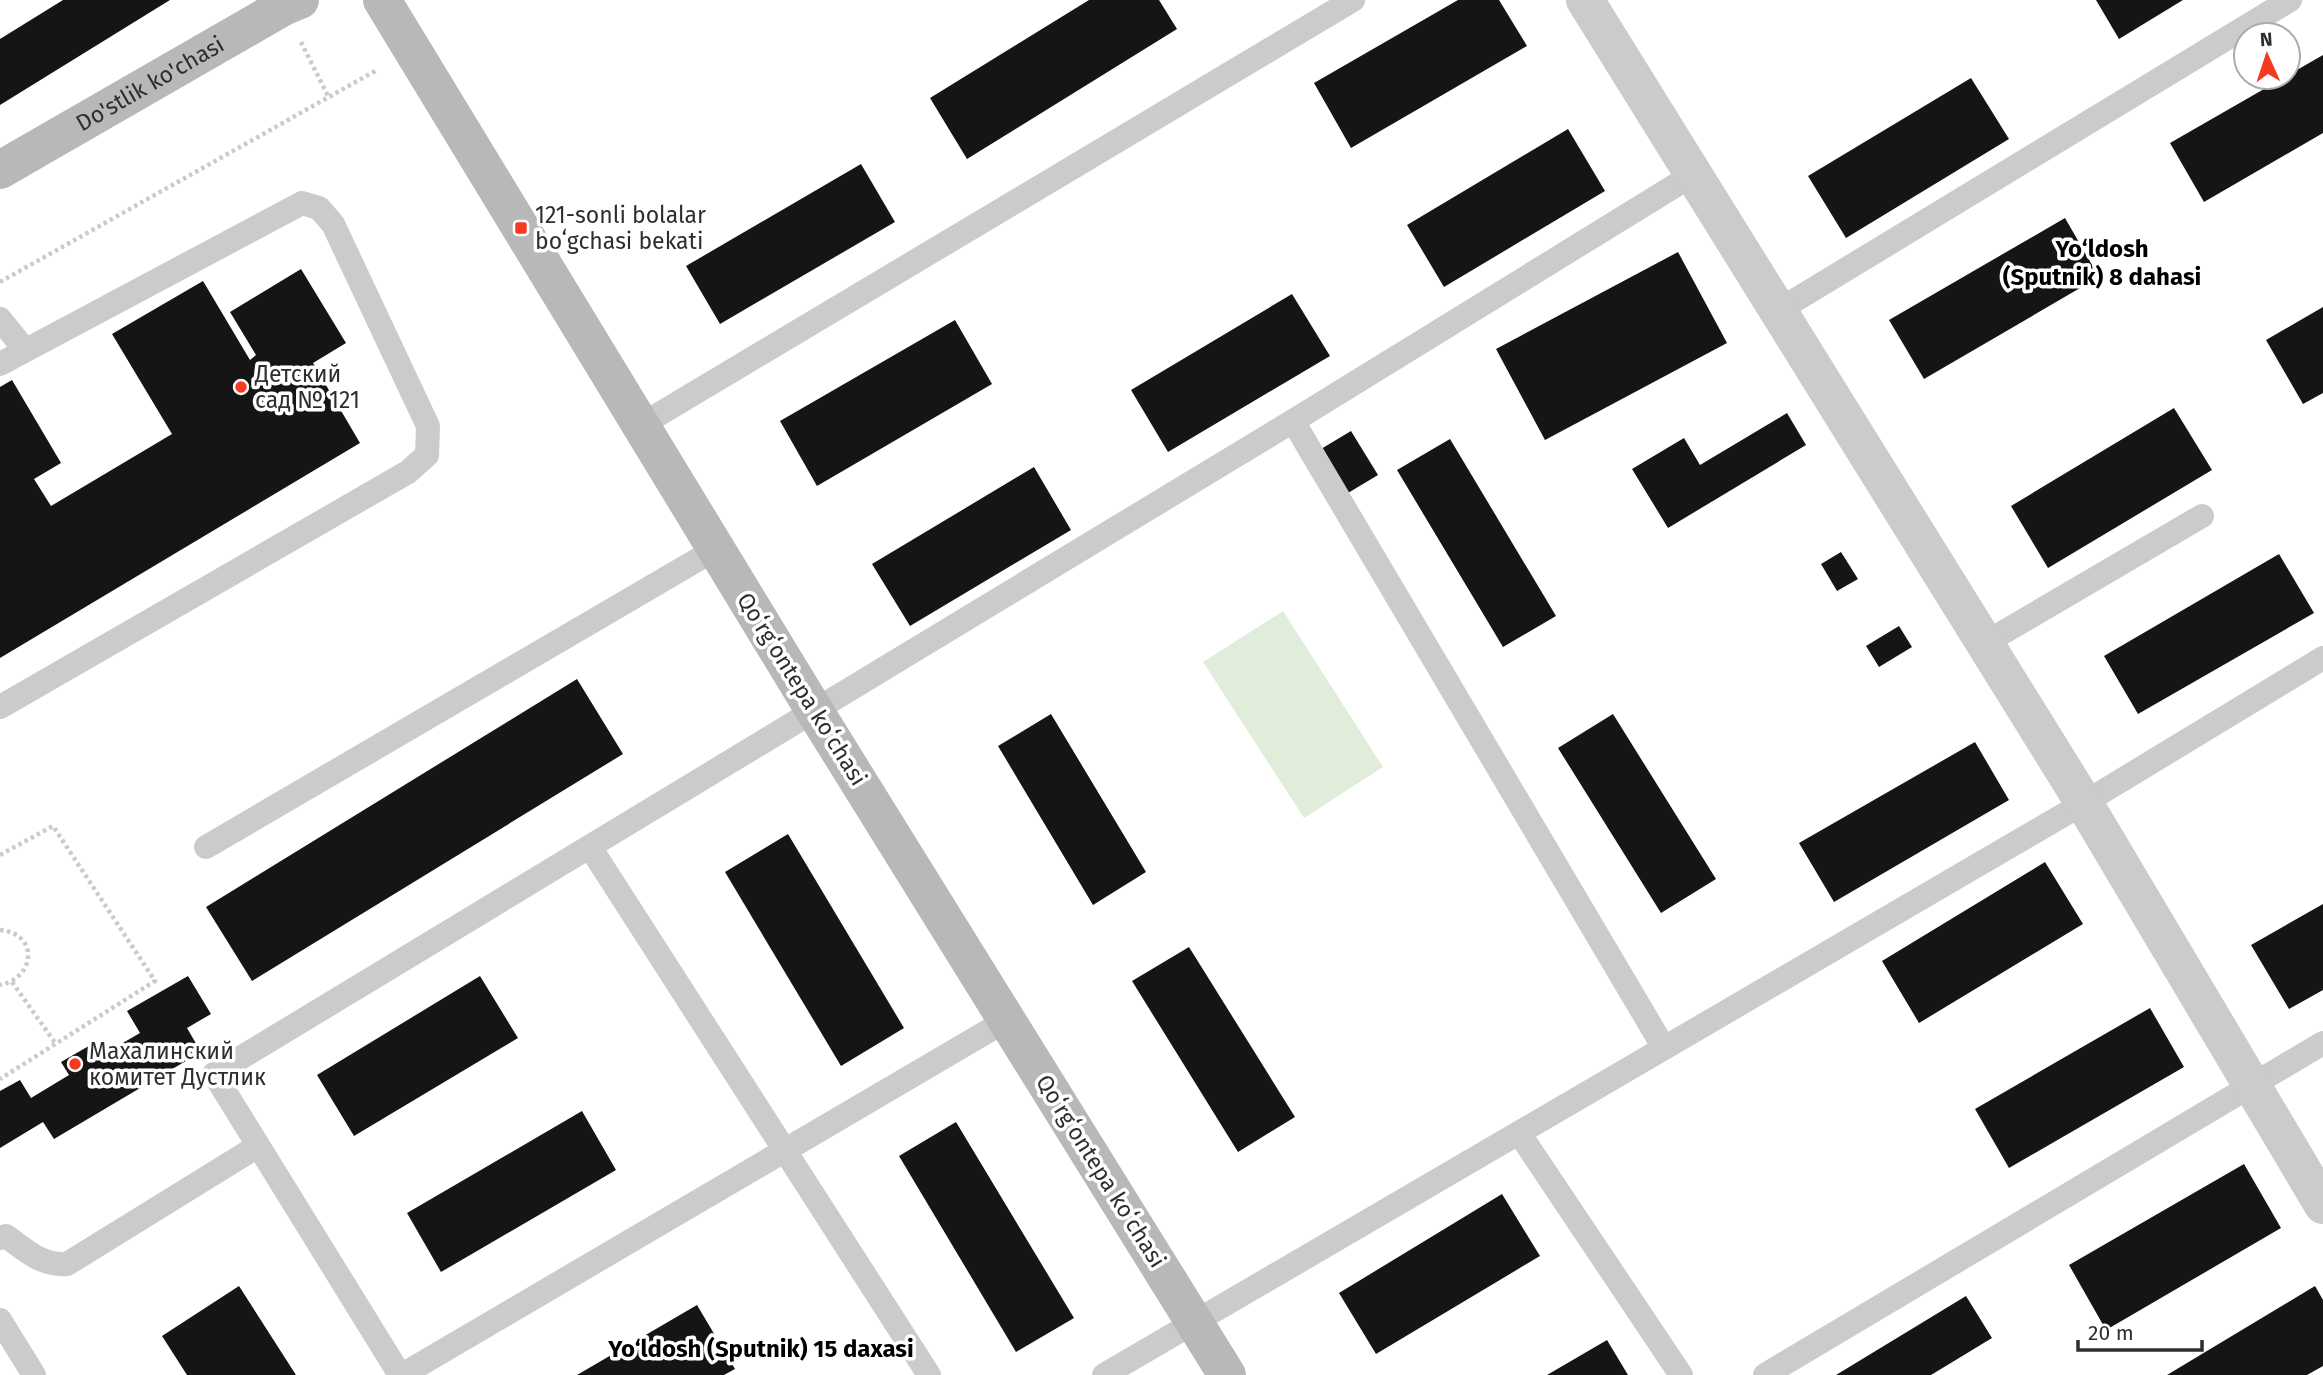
<svg xmlns="http://www.w3.org/2000/svg" width="2323" height="1375" viewBox="0 0 2323 1375" font-family="'Fira Sans',sans-serif">
<style>
.green{fill:#e1eddb}
.building{fill:#151515}
.lines{fill:none;stroke-linecap:round;stroke-linejoin:round}
.path{stroke:#cbcbcb;stroke-width:4.5;stroke-dasharray:3.5 3.5;stroke-linecap:butt}
.lane{stroke:#cbcbcb;stroke-width:24}
.street{stroke:#cbcbcb;stroke-width:38}
.secondary{stroke:#b8b8b8;stroke-width:38}
.poi-dot{fill:#f43b22;stroke:#fff;stroke-width:2.5}
.labels{text-anchor:middle;dominant-baseline:central;stroke-width:7;stroke-linejoin:round;paint-order:stroke}
.street-label{font-size:23px;fill:#2e2e2e;stroke:#fff}
.poi-label{font-size:23px;fill:#2e2e2e;stroke:#fff;text-anchor:start}
.neighbourhood-label{font-size:24px;font-weight:bold;fill:#000;stroke:#fff}
</style>
<rect width="100%" height="100%" fill="#fff"/>
<path class="green" d="M1283 611 1383 767 1304 818 1203 662Z"/>
<path class="building" d="M63 0H170L0 105V39Z
M1089 0H1159L1177 29 967 159 930 98Z
M1458 0H1499L1527 46 1351 148 1314 83Z
M2096 0H2183L2119 39Z
M2323 55V133L2204 202 2170 143Z
M1971 78 2009 139 1846 238 1808 176Z
M1568 129 1605 191 1444 287 1407 225Z
M861 164 895 222 720 324 686 266Z
M2065 218 2099 277 1924 379 1889 320Z
M1678 252 1727 343 1545 440 1496 349Z
M301 269 346 343 313 363 360 443 0 658V387L12 380 61 463 34 479 51 506 172 434 112 334 203 281 250 360 256 355 230 312Z
M1292 294 1330 356 1168 452 1131 390Z
M2323 307V393L2303 404 2266 340Z
M955 320 992 384 817 486 780 421Z
M2174 408 2212 470 2048 568 2011 506Z
M1787 413 1806 445 1668 528 1632 469 1684 438 1700 465Z
M1351 431 1378 475 1348 493 1321 449Z
M1450 439 1556 616 1503 647 1397 470Z
M1034 467 1071 530 910 626 872 564Z
M1841 552 1858 579 1837 591 1821 564Z
M2279 554 2314 613 2138 714 2104 656Z
M1899 626 1912 647 1879 667 1866 646Z
M577 679 623 754 252 981 206 907Z
M1051 714 1146 872 1093 905 998 746Z
M1613 714 1716 879 1661 913 1558 748Z
M1975 742 2009 800 1834 902 1799 843Z
M788 834 904 1028 841 1066 725 872Z
M2045 862 2083 924 1919 1023 1882 961Z
M2323 904V990L2289 1009 2251 945Z
M1189 947 1295 1117 1238 1152 1132 981Z
M188 976 211 1014 187 1028 201 1052 54 1139 43 1122 0 1148V1091L20 1080 31 1098 69 1075 61 1062 94 1043 102 1055 140 1033 127 1011Z
M480 976 518 1038 354 1136 317 1075Z
M2150 1008 2184 1067 2009 1168 1975 1109Z
M582 1111 616 1170 441 1272 407 1213Z
M956 1122 1074 1318 1016 1352 899 1156Z
M2244 1164 2281 1228 2106 1330 2069 1265Z
M1502 1194 1540 1256 1376 1354 1339 1293Z
M239 1286 296 1375H187L162 1336Z
M2315 1286 2323 1300V1366L2307 1375H2167Z
M1966 1296 1992 1338 1931 1375H1836Z
M697 1305 735 1369 724 1375H577Z
M1607 1340 1628 1375H1547Z"/>
<g class="lines">
<path class="path" d="M301 42 329 98
M0 282 377 70
M0 855 53 826 155 981 0 1079
M0 930C38 933 37 977 0 985
M12 982 56 1044"/>
<path class="lane" d="M1779 310 2290 0
M0 319 25 350
M0 364 302 203 319 208 333 224 428 426 427 455 408 472 0 707
M1293 421 1664 1048
M641 425 1353 0
M1985 643 2202 516
M206 847 716 549
M590 847 929 1375
M1519 1133 1681 1375
M0 1238 6 1236C25 1250 42 1266 67 1264L258 1146
M0 1320 34 1375
M400 1375 214 1074 1293 421 1694 174
M402 1375 1007 1020
M1104 1375 2084 803 2323 658
M1765 1375 2323 1043"/>
<path class="street" d="M1585 0 2084 803 2323 1205"/>
<g class="secondary">
<path d="M382 0 814 710 1227 1375"/>
<path id="s1" d="M0 170 283 7 300 0"/>
</g>
</g>
<g class="poi-dot">
<rect x="514" y="221" width="14" height="14" rx="3.5"/>
<circle cx="241" cy="387" r="7"/>
<circle cx="75" cy="1064" r="7"/>
</g>
<g class="labels">
<g class="street-label">
<text stroke="none"><textPath href="#s1" startOffset="173">Do'stlik ko'chasi</textPath></text>
<text transform="translate(802 689) rotate(58)">Qoʻrgʻontepa koʻchasi</text>
<text transform="translate(1101 1171) rotate(58)">Qoʻrgʻontepa koʻchasi</text>
</g>
<g class="poi-label">
<text x="535" y="215">121-sonli bolalar<tspan x="535" dy="26">boʻgchasi bekati</tspan></text>
<text x="255" y="374">Детский<tspan x="255" dy="26">сад № 121</tspan></text>
<text x="89" y="1051">Махалинский<tspan x="89" dy="26">комитет Дустлик</tspan></text>
</g>
<g class="neighbourhood-label">
<text x="2102" y="249">Yo‘ldosh<tspan x="2102" dy="28">(Sputnik) 8 dahasi</tspan></text>
<text x="761" y="1349">Yo‘ldosh (Sputnik) 15 daxasi</text>
</g>
</g>
<g transform="translate(2267 56) rotate(357)"><circle r="33" fill="#ffffff" stroke="#ababab" stroke-width="2"/>
<path d="M0-5L12 26L0 18L-12 26Z" fill="#f43b22"/>
<text y="-10" font-size="19" font-weight="bold" text-anchor="middle" fill="#2e2e2e">N</text>
</g>
<path d="M2078 1340v10h124v-10" fill="none" stroke="#2e2e2e" stroke-width="3.5"/>
<text x="2088" y="1340" font-size="21" fill="#2e2e2e" stroke="#ffffff" stroke-width="5" paint-order="stroke">20 m</text>
</svg>
